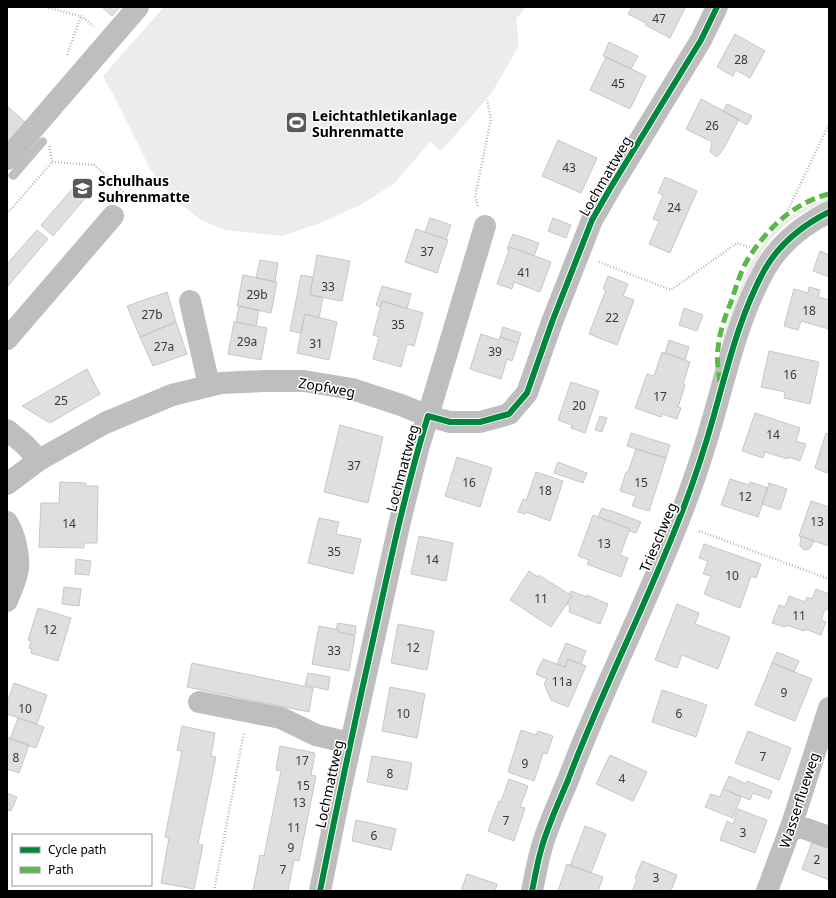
<svg xmlns="http://www.w3.org/2000/svg" width="836" height="898" viewBox="0 0 836 898" font-family="'Noto Sans',sans-serif">
<style>
.green{fill:#ececec}
.water{fill:#bfbfbf}
.building{fill:#dfdfdf;stroke:#c7c7c7}
.lines{fill:none;stroke-linecap:round;stroke-linejoin:round}
.path{stroke:#b9b9b9;stroke-width:2.5;stroke-dasharray:1 2;stroke-linecap:butt}
.minor{stroke:#bebebe;stroke-width:22}
.quiet{stroke:#58b947;stroke-width:5;stroke-dasharray:10 5;stroke-linecap:butt}
.cycleway-casing{stroke:#fff;stroke-width:8}
.cycleway{stroke:#00873e;stroke-width:6}
.labels{text-anchor:middle;dominant-baseline:central;stroke-width:3;stroke-linejoin:round;paint-order:stroke}
.number-label{font-size:12px;fill:#383838}
.poi-label{font-size:14px;font-weight:bold;fill:#000;stroke:#fff;text-anchor:start}
.street-label{font-size:14px;fill:#000;stroke:#fff}
</style>
<rect width="100%" height="100%" fill="#fff"/>
<path class="green" d="M164 7H526L516 19 519 46 491 94 441 151 430 142 395 183 362 204 323 222 282 236 225 230 201 220 172 197 150 169 118 104 103 76Z
M829 197V201C821 204 813 207 806 211 756 237 741 293 725 343L723 342V336C741 286 752 236 804 208 811 203 821 201 829 197Z"/>
<path class="water" d="M44 137 47 140V143L16 179 13 180 9 178 8 175 10 172 40 138Z"/>
<path class="building" d="M102 7H120L112 16Z
M632 7H684L685 8 670 38 645 25 646 23 628 14Z
M735 34 765 51 750 78 736 70 733 76 717 67Z
M609 42 638 56 631 69 603 56Z
M606 57 646 76 630 109 590 90Z
M701 99 739 119 724 148 717 157 710 152 712 142 686 129Z
M727 104 752 116 747 125 723 111Z
M7 106 26 123 7 145Z
M558 140 597 158 581 193 542 176Z
M665 177 697 191 670 253 649 244 659 221 653 219 663 195 658 193Z
M80 180 92 190 53 236 41 225Z
M430 218 451 225 446 239 425 232Z
M553 218 571 225 566 238 548 231Z
M416 229 448 240 437 273 405 262Z
M37 230 48 239 7 287V264Z
M513 234 539 243 534 256 510 247 509 250 507 249Z
M510 247 551 262 540 292 514 282 512 289 497 284Z
M820 251 829 255V277L813 271Z
M317 255 350 261 342 301 310 295Z
M260 260 278 263 275 282 256 278Z
M243 275 277 282 271 313 237 306Z
M301 275 313 277 310 295 323 297 319 318 305 314 301 333 290 331Z
M608 276 628 284 623 296 634 300 617 345 589 334 606 290 603 289Z
M382 286 411 294 407 309 382 301 380 307 376 305Z
M809 287 820 290 818 297 829 300V329L801 321 798 330 784 326 794 289 808 293Z
M167 292 176 322 140 337 127 306Z
M382 301 423 313 414 346 407 344 401 367 373 359 379 337 373 335Z
M239 306 259 310 256 326 236 322Z
M684 308 703 315 697 331 679 325Z
M305 314 337 322 329 360 297 353Z
M176 322 187 354 153 366 140 337Z
M234 322 267 328 261 360 228 354Z
M503 327 521 333 518 343 500 337Z
M481 334 499 340 500 337 518 343 512 361 507 359 501 379 470 369Z
M669 340 689 347 685 360 665 353Z
M769 351 819 362 810 404 784 398 785 392 761 387Z
M662 352 690 362 683 384 685 385 678 407 681 408 677 419 662 414 661 417 635 408 647 374 654 376Z
M87 369 100 394 50 423 22 406Z
M571 382 599 391 585 433 571 428 572 425 558 420Z
M755 413 800 428 796 441 806 444 800 461 789 457 788 459 765 452 763 458 742 451Z
M600 416 607 418 602 432 595 430Z
M340 425 383 437 368 503 324 492Z
M631 433 670 445 666 458 627 446Z
M826 433 829 434V466L827 473 815 468Z
M636 449 666 458 649 511 632 506 636 496 620 491 626 472H628Z
M457 457 492 468 480 507 445 496Z
M558 462 587 473 583 483 554 473Z
M536 472 563 481 550 521 526 512 525 514 518 512 523 499 526 501Z
M730 479 749 485 750 482 768 488 758 517 721 505Z
M60 482 86 483V486H98L97 543H84V548L39 547 41 503H59Z
M769 483 787 489 780 510 762 504Z
M811 501 829 507V546L799 536Z
M602 508 609 511V510L641 522 636 533 629 531 630 529 598 517Z
M593 515 630 529 620 555 628 558 621 577 587 564 589 560 578 556Z
M319 518 339 522 336 534 361 539 353 574 308 563Z
M419 536 453 543 446 581 411 574Z
M801 536 814 541 811 547 809 549 804 550 800 546V543Z
M704 544 761 564 756 578 751 576 740 608 704 594 711 576 703 574 708 561 699 558Z
M76 559 91 561 89 575 75 574Z
M529 571 538 577 539 575 572 596 551 627 510 600Z
M64 587 81 589 79 606 62 604Z
M816 589 829 594V610L825 609 821 620 826 622 821 635 805 629 804 631 786 625 785 627 772 623 779 605 785 607 789 596 805 602 807 597 812 599Z
M571 591 587 597V595L608 604 600 624 569 612 570 605 566 604 572 596 569 594Z
M677 604 699 613 695 624 730 637 718 669 682 655 677 668 655 660Z
M38 608 71 618 58 661 31 653 32 649 29 648 31 641 28 640Z
M338 623 356 626 355 635 338 632 339 630 336 629Z
M398 624 434 631 427 670 391 663Z
M319 626 339 630 338 632 355 636 349 671 312 664Z
M566 643 586 651 581 664 568 659 565 667 557 664Z
M777 652 799 661 794 672 772 663Z
M543 659 565 667 568 659 586 666 568 707 551 700 544 683 547 679 536 674Z
M192 663 313 688 309 712 187 687Z
M772 663 812 679 795 721 755 705Z
M308 673 330 677 328 690 305 685Z
M14 683 47 695 37 724 7 714V703Z
M390 687 425 694 417 738 382 731Z
M662 690 707 705 696 737 652 722Z
M18 718 44 727 36 748 10 739Z
M182 726 215 733 211 756 216 757 198 844 203 845 194 889 161 883 169 838 165 837 182 751 177 750Z
M521 730 536 735 538 731 553 736 547 754 543 753 534 781 508 772Z
M748 731 791 748 779 780 735 763Z
M7 737 29 745 19 773 7 769Z
M280 746 315 753 311 775 316 776 299 861 294 860 288 891H253L260 855 264 856 281 771 276 770Z
M610 755 647 772 633 801 596 784Z
M372 756 412 763 407 790 367 782Z
M729 776 746 784 747 781 772 791 769 799 753 793 750 800 723 789Z
M509 779 528 786 520 807 525 808 514 841 488 831 499 801 501 802Z
M723 789 741 797 733 818 705 807 711 794 720 797Z
M7 793 17 797 11 811 8 810 10 805 7 804Z
M738 809 767 820 755 853 720 840 727 821 733 824Z
M356 820 396 829 391 850 352 841Z
M585 826 606 834 591 873 570 866Z
M812 842 829 849V880L802 869Z
M642 861 677 875 671 891H632L637 880 635 878Z
M567 864 603 877 598 891H558Z
M467 874 497 884 495 891H461Z"/>
<g class="lines">
<path class="path" d="M46 7 81 16 93 26
M67 55 81 16
M52 162 94 165 130 197 127 201
M478 206 475 197 491 119 487 100
M788 210 829 124
M7 214 52 162 49 144
M599 262 671 290 737 243 752 248
M699 531 829 579
M214 891 244 732"/>
<path class="minor" d="M7 159 138 7
M190 301 209 385
M7 339 113 216
M7 430 24 444 39 460
M7 484 39 460 105 423 172 395 221 383 264 381H304L352 389 401 405 428 416 450 422H480L509 414 527 393 552 322 592 220 611 187 701 40 717 7
M7 522C15 535 19 553 18 568 17 579 11 590 7 601
M199 702 281 718 316 735 350 743
M792 824 829 837
M320 891 340 792 400 521 418 449 485 226
M532 891C535 877 537 864 541 850 547 827 559 802 568 780 601 693 644 609 678 522 692 487 704 451 714 415 728 365 740 314 765 269 780 243 803 225 829 212
M767 891 792 824 829 708"/>
<path class="quiet" d="M720 382C719 372 716 359 718 349 719 333 725 317 731 302 736 288 740 272 748 259 767 229 793 203 829 194"/>
<defs>
<path id="cycleway" d="M320 891C338 801 357 711 377 622 392 553 407 484 428 416L450 422H480L509 414 527 393 552 322 592 220 611 187 701 40 717 7
M532 891C535 877 537 864 541 850 547 827 559 802 568 780 601 693 644 609 678 522 692 487 704 451 714 415 728 365 740 314 765 269 780 243 803 225 829 212"/>
</defs>
<use href="#cycleway" class="cycleway-casing"/>
<use href="#cycleway" class="cycleway"/>
</g>
<defs>
<symbol id="stadium-square" viewBox="-11 -11 22 22"><rect x="-9" y="-9" width="18" height="18" rx="4" fill="#595959" stroke="#fff"/><path d="M0-5a6.5 5 0 1 0 0 10a6.5 5 0 1 0 0-10ZM-3.5-1.8h7v3.6h-7Z" fill="#fff"/></symbol>
<symbol id="school-square" viewBox="-11 -11 22 22"><rect x="-9" y="-9" width="18" height="18" rx="4" fill="#595959" stroke="#fff"/><path d="M0-5L7-2L0 1L-7-2ZM-4 1L0 2.5L4 1V4Q0 6-4 4Z" fill="#fff"/></symbol>
</defs>
<g fill-rule="evenodd">
<use href="#stadium-square" x="284" y="110" width="25" height="25"/>
<use href="#school-square" x="70" y="176" width="25" height="25"/>
</g>
<g class="labels">
<g class="number-label">
<text x="659" y="18">47</text>
<text x="741" y="59">28</text>
<text x="618" y="83">45</text>
<text x="712" y="125">26</text>
<text x="569" y="167">43</text>
<text x="674" y="207">24</text>
<text x="427" y="251">37</text>
<text x="524" y="272">41</text>
<text x="328" y="286">33</text>
<text x="257" y="294">29b</text>
<text x="809" y="310">18</text>
<text x="152" y="314">27b</text>
<text x="612" y="317">22</text>
<text x="398" y="324">35</text>
<text x="247" y="341">29a</text>
<text x="316" y="343">31</text>
<text x="164" y="346">27a</text>
<text x="495" y="351">39</text>
<text x="790" y="374">16</text>
<text x="660" y="396">17</text>
<text x="61" y="400">25</text>
<text x="579" y="405">20</text>
<text x="773" y="434">14</text>
<text x="354" y="465">37</text>
<text x="469" y="482">16</text>
<text x="641" y="482">15</text>
<text x="545" y="490">18</text>
<text x="745" y="496">12</text>
<text x="817" y="521">13</text>
<text x="69" y="523">14</text>
<text x="604" y="543">13</text>
<text x="334" y="551">35</text>
<text x="432" y="559">14</text>
<text x="732" y="575">10</text>
<text x="541" y="598">11</text>
<text x="799" y="615">11</text>
<text x="50" y="629">12</text>
<text x="413" y="647">12</text>
<text x="334" y="650">33</text>
<text x="562" y="681">11a</text>
<text x="784" y="692">9</text>
<text x="25" y="708">10</text>
<text x="403" y="713">10</text>
<text x="679" y="713">6</text>
<text x="763" y="756">7</text>
<text x="16" y="757">8</text>
<text x="302" y="760">17</text>
<text x="525" y="763">9</text>
<text x="390" y="773">8</text>
<text x="622" y="778">4</text>
<text x="303" y="785">15</text>
<text x="299" y="802">13</text>
<text x="506" y="820">7</text>
<text x="294" y="827">11</text>
<text x="743" y="832">3</text>
<text x="374" y="835">6</text>
<text x="291" y="847">9</text>
<text x="817" y="859">2</text>
<text x="283" y="869">7</text>
<text x="656" y="877">3</text>
</g>
<g class="poi-label">
<text x="312" y="115">Leichtathletikanlage<tspan x="312" dy="16">Suhrenmatte</tspan></text>
<text x="98" y="180">Schulhaus<tspan x="98" dy="16">Suhrenmatte</tspan></text>
</g>
<g class="street-label">
<text transform="translate(605 176) rotate(-60)">Lochmattweg</text>
<text transform="translate(327 387) rotate(10)">Zopfweg</text>
<text transform="translate(402 468) rotate(-75)">Lochmattweg</text>
<text transform="translate(658 537) rotate(-67)">Trieschweg</text>
<text transform="translate(329 784) rotate(-78)">Lochmattweg</text>
<text transform="translate(799 800) rotate(-72)">Wasserflueweg</text>
</g>
</g>
<rect width="836" height="898" fill="none" stroke="#000000" stroke-width="16"/>
<rect x="12" y="834" width="140" height="52" fill="#ffffff" stroke="#999999"/>
<rect x="20" y="847" width="20" height="6" fill="#00873e" stroke="#999999"/>
<text x="48" y="854" font-size="12" fill="#000000">Cycle path</text>
<rect x="20" y="867" width="20" height="6" fill="#58b947" stroke="#999999"/>
<text x="48" y="874" font-size="12" fill="#000000">Path</text>
</svg>
